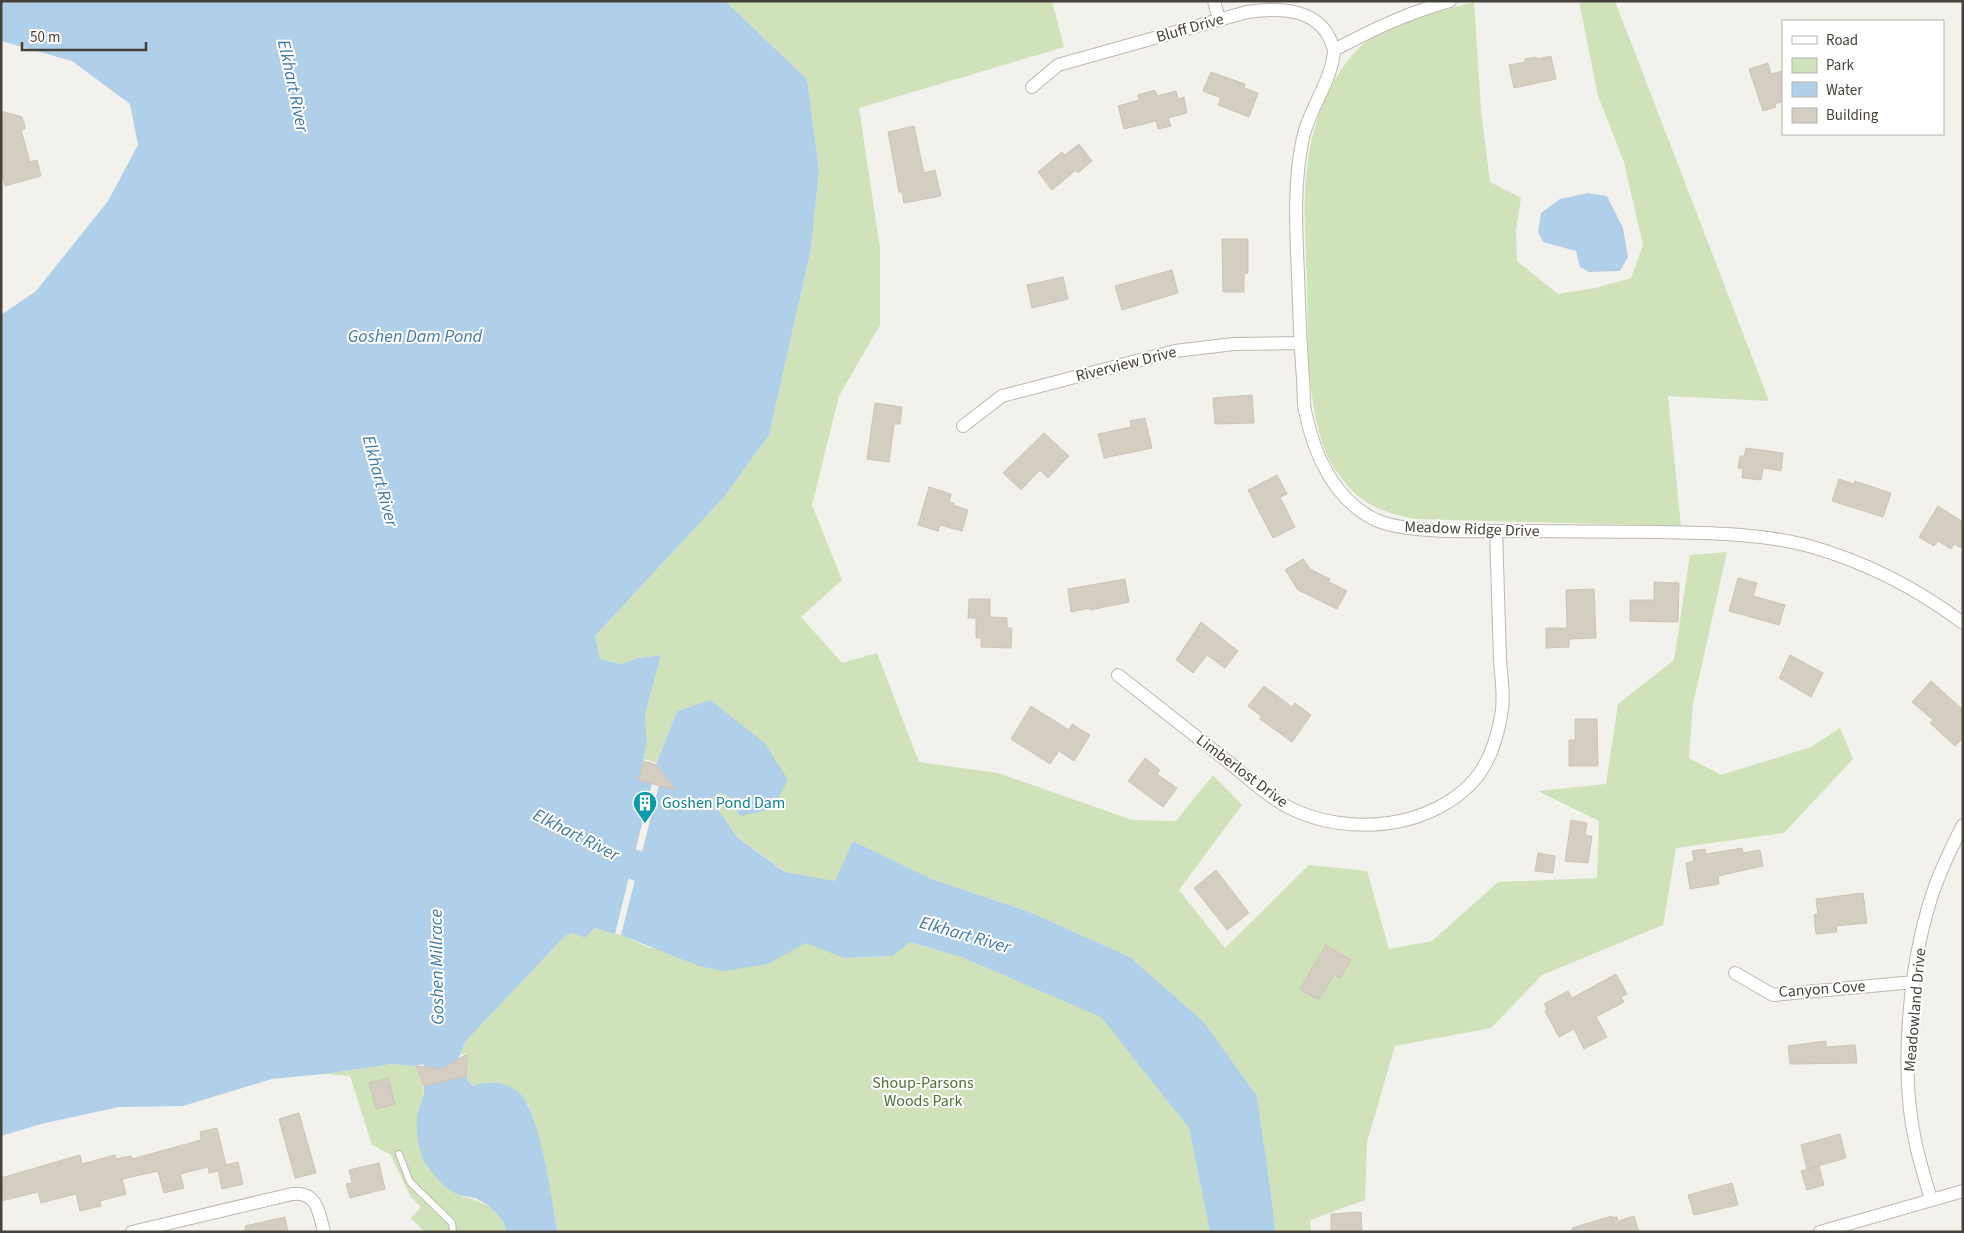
<svg xmlns="http://www.w3.org/2000/svg" width="1964" height="1233" viewBox="0 0 1964 1233" font-family="'Source Sans 3',sans-serif">
<style>
.green{fill:#cfe2b9}
.water{fill:#afd0e8}
.lines{fill:none;stroke-linecap:round;stroke-linejoin:round}
.river{stroke:#afd0e8;stroke-width:30}
.building{fill:#d4cdc1;stroke:#cec4b6}
.service-casing{stroke:#beb8ae;stroke-width:8}
.minor-casing{stroke:#beb8ae;stroke-width:14}
.service{stroke:#fff;stroke-width:6}
.minor{stroke:#fff;stroke-width:12}
.labels{text-anchor:middle;dominant-baseline:central;stroke-width:4;stroke-linejoin:round;paint-order:stroke}
.street-label{font-size:16px;fill:#474239;stroke:#fff}
.culture-label{font-size:16px;fill:#0d838f;stroke:#fff;text-anchor:start}
.park-label{font-size:16px;fill:#4a7233;stroke:#fff}
.water-label{font-size:18px;font-style:italic;fill:#3f7aa6;stroke:#fff}
</style>
<rect width="100%" height="100%" fill="#f3f1eb"/>
<path class="green" d="M725 1H1052L1064 47 859 108 880 248V325L839 396 812 505 842 580 801 617 842 663 877 653 919 762 998 773 1132 820 1176 821 1213 775 1242 805 1179 890 1225 948 1309 865 1367 871 1389 949 1432 941 1498 882 1597 878 1599 821 1538 791 1606 784 1618 704 1674 660 1690 555 1727 552 1693 704 1689 758 1721 775 1811 747 1840 728 1853 759 1784 833 1676 848 1663 925 1542 975 1491 1028 1395 1046 1367 1142 1365 1200 1310 1220 1311 1232H1275L1272 1200 1257 1096 1204 1022 1130 957 1027 911 932 879 853 841 835 882 786 872 737 837 711 799 719 793 727 795 714 704 710 700 677 711 657 763 644 759 647 744 645 715 661 655 638 658 621 664 600 659 595 636 724 497 769 435 811 249 819 170 807 79Z
M1579 1H1615L1769 401 1668 396 1681 526 1415 519C1380 512 1358 503 1337 472 1305 427 1308 335 1307 280 1305 232 1301 182 1313 134 1321 104 1335 73 1356 51 1381 24 1439 12 1474 2L1481 110 1490 182 1521 198 1516 230 1517 261 1558 294 1595 288 1631 278 1643 245 1624 162 1598 96Z
M595 928 621 935 650 948 768 964 806 942 844 958 893 956 910 942 964 958 1102 1017 1189 1128 1210 1232H558L537 1130 528 1104 478 1085 473 1086 468 1081 467 1053 459 1055 466 1041 565 936 572 933 585 938Z
M392 1064 415 1066C424 1085 428 1090 418 1110L463 1197C483 1200 502 1212 507 1232H425L411 1218 421 1207 411 1197 390 1154 372 1145 350 1076 324 1074Z"/>
<path class="water" d="M1 1H725L807 79 819 170 811 249 769 435 724 497 595 636 600 659 621 664 638 658 661 655 645 715 647 744 639 780 652 783 615 934 595 928 585 938 572 933 565 936 466 1041C462 1047 461 1055 457 1060 450 1070 437 1069 426 1068L423 1064 415 1066 392 1064 324 1074 272 1079 183 1106 119 1107 41 1124 1 1136V315L36 291 108 201 138 145 130 104 72 61 1 41Z
M1588 193 1607 196 1623 228 1628 257 1620 271 1589 272 1580 267 1576 251 1543 242 1538 232 1541 213 1560 199Z
M710 700 765 743 788 780 772 809 740 816 727 795 719 793 711 799 737 837 785 872 835 881 853 841 932 879 1027 911 1130 957 1204 1022 1257 1096 1272 1200 1275 1232H1210L1189 1128 1101 1017 964 958 910 942 893 956 844 958 806 943 768 964 724 971 699 966 621 935 659 785 675 789 656 765 677 711Z
M467 1076 468 1081 473 1086C488 1081 505 1081 518 1092 541 1111 551 1200 558 1232H507C504 1218 490 1205 477 1199 470 1196 462 1197 455 1193 444 1188 423 1165 421 1153 417 1140 415 1125 418 1112 421 1101 425 1098 424 1086Z"/>
<g class="lines">
<path class="river" d="M595 845 632 864 677 879"/>
</g>
<path class="building" d="M1551 56 1556 79 1514 88 1509 65 1525 62V59L1536 57 1537 59Z
M1768 63 1771 74 1783 71V102L1775 104 1776 107 1763 111 1749 69Z
M1211 72 1245 84 1244 88 1258 93 1249 117 1218 105 1221 98 1203 91Z
M1155 90 1157 96 1176 91 1178 99 1184 97 1187 113 1168 118 1171 126 1158 129 1156 121 1124 129 1118 106 1139 100 1138 95Z
M1 111 22 117 24 122 25 129 21 130 30 162 37 160 41 176 5 186 1 172Z
M914 126 924 173 935 170 941 196 904 203 902 192H899L888 132Z
M1079 144 1092 161 1078 173 1076 170 1052 190 1038 172 1062 152 1065 155Z
M1222 239H1248V273L1244 274V292H1223Z
M1172 270 1178 293 1122 310 1115 286Z
M1063 277 1068 299 1032 308 1027 285Z
M1252 395 1254 423 1215 424 1213 398Z
M875 403 902 407 900 424H894L889 462 867 459Z
M1145 418 1152 448 1104 458 1098 434 1131 427 1130 421Z
M1044 433 1069 456 1048 478 1040 470 1021 490 1003 473Z
M1746 448 1783 453 1781 471 1763 468 1761 480 1742 478 1743 469 1738 468 1740 456H1744Z
M1277 475 1287 494 1280 497 1295 527 1273 538 1248 490Z
M1839 479 1854 484 1855 481 1891 493 1883 517 1832 501Z
M929 487 951 494 949 502 954 503 953 505 968 510 962 531 940 525 938 531 918 525Z
M1938 506 1963 522V549L1954 544 1951 549 1938 541 1934 546 1919 537Z
M1303 559 1310 569 1330 579 1329 582 1347 591 1337 609 1298 590 1285 570Z
M1738 578 1757 583 1753 596 1785 605 1779 625 1729 611Z
M1125 579 1129 602 1090 610V608L1071 612 1068 589Z
M1654 582 1679 583 1678 622 1630 621V600H1654Z
M1594 589 1596 638 1569 639V647L1546 648V628H1567L1566 590Z
M969 599H990V617L1007 618V628H1012L1011 648 981 647V638H976V618H968Z
M1201 622 1238 651 1225 668 1207 655 1193 673 1176 660Z
M1790 655 1823 673 1811 697 1779 678Z
M1931 681 1963 710V738L1955 746 1930 723 1933 720 1912 702Z
M1264 686 1292 707 1295 703 1311 715 1292 742 1260 719 1261 716 1248 706Z
M1031 706 1069 730 1072 724 1090 735 1074 761 1059 751 1050 764 1011 739Z
M1575 719H1597L1598 766H1569V740H1575Z
M1145 758 1160 770 1157 774 1177 788 1163 807 1128 781Z
M644 761 656 765 676 790 638 780Z
M1571 820 1587 823 1585 835 1592 836 1588 863 1565 861Z
M1742 848 1743 853 1760 850 1763 866 1718 876 1719 884 1690 889 1686 863 1694 861 1692 851 1705 849 1706 854Z
M1538 853 1555 856 1553 873 1535 871Z
M1216 870 1249 913 1227 930 1194 888Z
M1863 893 1867 923 1836 926 1837 932 1816 934 1814 915 1818 914 1816 899Z
M1326 945 1351 960 1340 978 1334 975 1318 1000 1300 989Z
M1616 974 1627 994 1621 997 1624 1002 1596 1017 1607 1037 1584 1049 1574 1029 1559 1037 1545 1011 1547 1009 1544 1004 1568 991 1572 998Z
M1826 1041V1047L1855 1045 1857 1063 1790 1064 1788 1046Z
M467 1054V1076L424 1086 416 1066 442 1069Z
M388 1078 395 1104 376 1109 369 1083Z
M299 1113 316 1173 295 1178 279 1119Z
M217 1128 226 1165 238 1162 243 1184 222 1189 218 1171 209 1173 208 1167 180 1174 184 1188 164 1193 158 1171 122 1179 126 1194 100 1201 101 1206 80 1211 76 1194 41 1203 38 1192 1 1201V1178L80 1155 82 1164 115 1155 116 1159 131 1156 132 1159 201 1140 200 1132Z
M1840 1134 1846 1158 1807 1169 1801 1145Z
M379 1163 385 1189 350 1198 346 1184 352 1183 349 1170Z
M1819 1166 1824 1185 1807 1190 1801 1171Z
M1732 1183 1738 1205 1694 1215 1688 1195Z
M1361 1212 1362 1232H1331V1214Z
M1612 1216V1218L1617 1217 1618 1221 1634 1216 1639 1232H1572V1228Z
M285 1217 288 1232H245V1226Z"/>
<g class="lines">
<defs>
<path id="service" d="M399 1154 410 1182 452 1223 453 1232"/>
<path id="minor" d="M1214 1 1219 19
M1334 50C1333 79 1309 109 1303 138 1291 193 1298 250 1299 305 1300 330 1301 354 1303 378 1304 389 1303 401 1305 411 1314 454 1334 500 1376 520 1408 534 1477 531 1514 531 1562 531 1611 532 1659 532 1709 533 1761 533 1809 546 1866 562 1915 587 1963 623
M1032 87 1058 65 1247 12C1282 7 1323 8 1334 50 1374 29 1407 13 1450 1
M963 426 1002 396 1175 351 1234 344 1301 343
M1118 675C1156 705 1193 734 1231 764 1249 779 1271 799 1292 809 1334 829 1389 830 1431 811 1475 791 1493 762 1501 716 1505 698 1501 677 1500 659 1499 616 1497 574 1496 531
M1735 973 1773 995 1914 982
M1931 1200C1926 1182 1920 1163 1916 1145 1899 1072 1909 966 1932 895 1940 871 1951 848 1963 825
M132 1232 292 1194C317 1191 319 1212 324 1232
M1820 1232 1963 1191"/>
</defs>
<use href="#service" class="service-casing"/>
<use href="#minor" class="minor-casing"/>
<use href="#service" class="service"/>
<use href="#minor" class="minor"/>
</g>
<defs>
<symbol id="building-pin" viewBox="-11 -11 22 30"><path d="M0 17L-7.5 6A9.5 9.5 0 1 1 7.5 6Z" fill="#0f9aa8" stroke="#fff"/><path d="M-4-6H4V6H1V3H-1V6H-4ZM-2.5-4.3h1.7v1.8h-1.7ZM.8-4.3h1.7v1.8H.8ZM-2.5-1h1.7V.8h-1.7ZM.8-1h1.7V.8H.8Z" fill="#fff"/></symbol>
</defs>
<g fill-rule="evenodd">
<use href="#building-pin" x="631" y="789" width="28" height="38"/>
</g>
<g class="labels">
<g class="street-label">
<text transform="translate(1190 28) rotate(-16)">Bluff Drive</text>
<text transform="translate(1126 364) rotate(-14)">Riverview Drive</text>
<text transform="translate(1472 529) rotate(2)">Meadow Ridge Drive</text>
<text transform="translate(1242 771) rotate(37)">Limberlost Drive</text>
<text transform="translate(1822 989) rotate(-4)">Canyon Cove</text>
<text transform="translate(1915 1010) rotate(-85)">Meadowland Drive</text>
</g>
<g class="culture-label">
<text x="662" y="803">Goshen Pond Dam</text>
</g>
<g class="park-label">
<text x="923" y="1083">Shoup-Parsons<tspan x="923" dy="18">Woods Park</tspan></text>
</g>
<g class="water-label">
<text transform="translate(293 86) rotate(78)">Elkhart River</text>
<text x="415" y="336">Goshen Dam Pond</text>
<text transform="translate(380 481) rotate(75)">Elkhart River</text>
<text transform="translate(576 835) rotate(27)">Elkhart River</text>
<text transform="translate(965 935) rotate(16)">Elkhart River</text>
<text transform="translate(437 967) rotate(-91)">Goshen Millrace</text>
</g>
</g>
<rect width="1964" height="1233" fill="none" stroke="#474239" stroke-width="5"/>
<rect x="1782" y="20" width="162" height="115" fill="#ffffff" stroke="#b5b3b0"/>
<rect x="1792" y="36" width="25" height="8" fill="#ffffff" stroke="#b5b3b0"/>
<text x="1826" y="45" font-size="15" fill="#474239">Road</text>
<rect x="1792" y="58" width="25" height="15" fill="#cfe2b9" stroke="#b5b3b0"/>
<text x="1826" y="70" font-size="15" fill="#474239">Park</text>
<rect x="1792" y="82" width="25" height="15" fill="#afd0e8" stroke="#b5b3b0"/>
<text x="1826" y="95" font-size="15" fill="#474239">Water</text>
<rect x="1792" y="108" width="25" height="15" fill="#d4cdc1" stroke="#b5b3b0"/>
<text x="1826" y="120" font-size="15" fill="#474239">Building</text>
<path d="M22 42v8h124v-8" fill="none" stroke="#474239" stroke-width="2.5"/>
<text x="30" y="42" font-size="15" fill="#474239" stroke="#ffffff" stroke-width="4" paint-order="stroke">50 m</text>
</svg>
